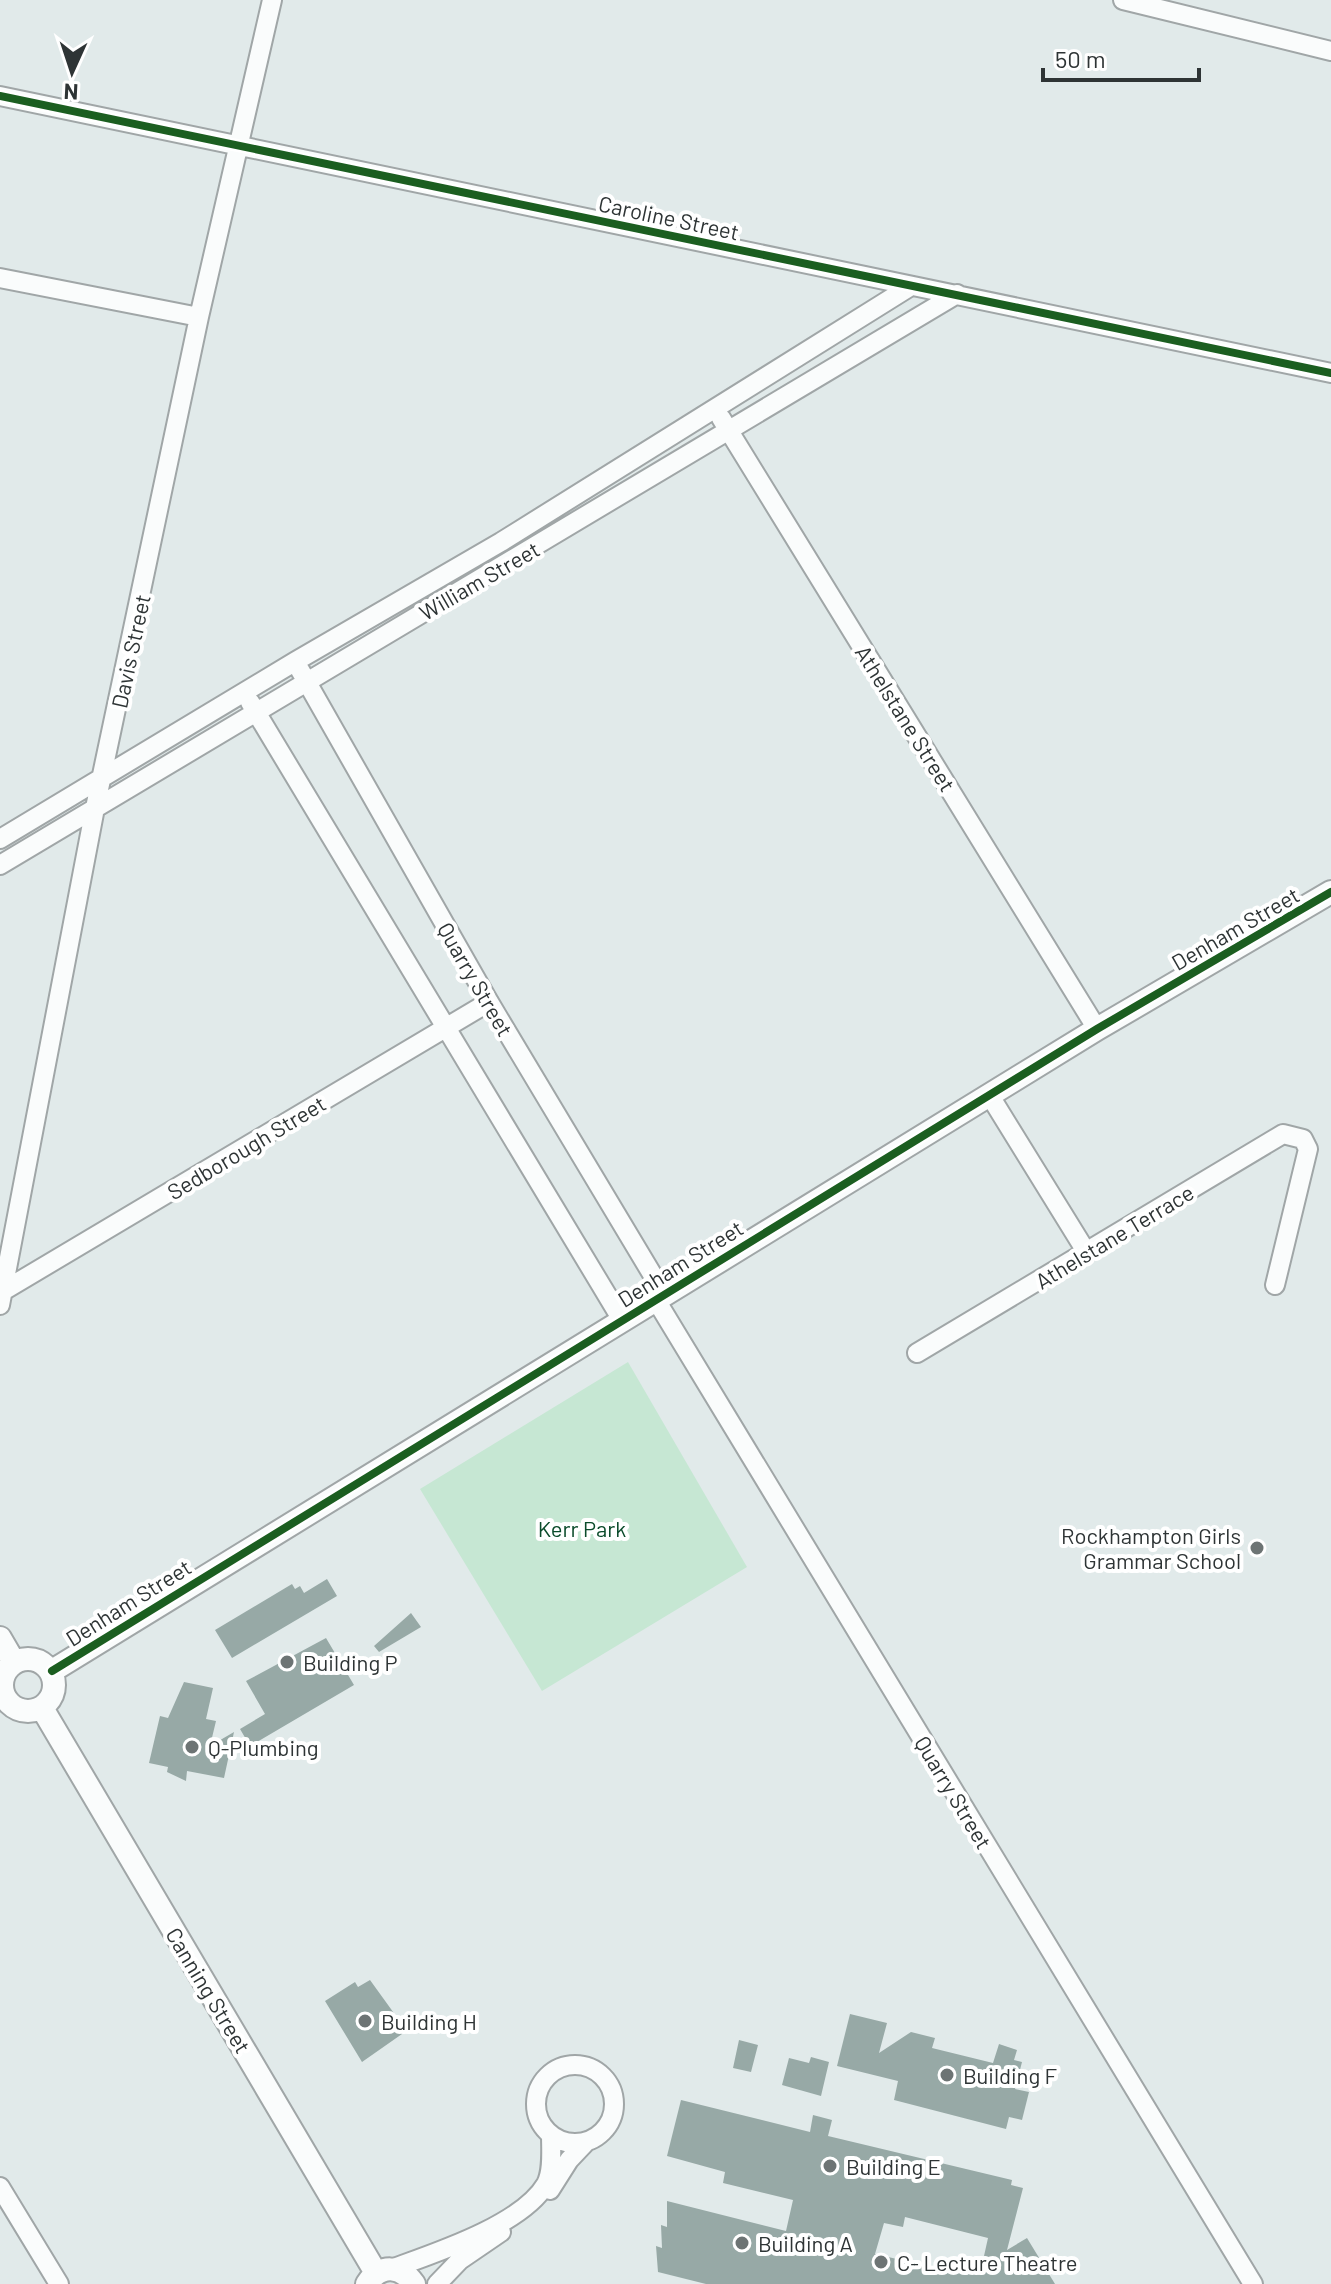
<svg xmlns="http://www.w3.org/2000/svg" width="1331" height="2284" viewBox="0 0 1331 2284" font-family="Barlow,sans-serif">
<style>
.green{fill:#c6e7d3}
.building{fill:#97a9a6;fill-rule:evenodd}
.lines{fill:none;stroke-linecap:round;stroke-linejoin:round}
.minor-casing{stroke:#a0a6a7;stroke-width:22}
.tertiary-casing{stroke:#a0a6a7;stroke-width:26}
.minor{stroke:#fafcfc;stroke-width:18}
.tertiary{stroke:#fafcfc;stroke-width:22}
.cycleway-casing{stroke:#fff;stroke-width:13}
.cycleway{stroke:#1b5e20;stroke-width:8}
.poi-dot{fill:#6d7474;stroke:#fff;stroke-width:3}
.labels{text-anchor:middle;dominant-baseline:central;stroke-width:8;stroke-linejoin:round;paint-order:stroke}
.street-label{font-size:22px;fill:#2e3435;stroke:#fff}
.park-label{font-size:22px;fill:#0b4b2b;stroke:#fff}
.poi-label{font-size:22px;fill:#2e3435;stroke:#fff;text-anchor:start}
</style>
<rect width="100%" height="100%" fill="#e1eaea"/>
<path class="green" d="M628 1362 747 1567 542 1691 420 1489Z"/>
<path class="building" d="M327 1579 337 1596 232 1658 215 1630 292 1584 295 1589 300 1586 304 1593Z
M411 1613 421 1627 379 1652 374 1646Z
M326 1638 354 1685 250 1746 240 1729 265 1714 246 1681Z
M184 1682 213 1688 206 1719 216 1721 210 1746 234 1732 224 1778 187 1771 186 1781 167 1772 168 1767 149 1763 160 1716 168 1718Z
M370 1980 396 2016 393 2018 402 2034 362 2062 325 2001 355 1982 358 1987Z
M850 2014 887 2023 879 2053 911 2032 935 2038 932 2048 993 2063 999 2044 1017 2050 1014 2060 1022 2062 1015 2089 1029 2092 1022 2120 1009 2117 1006 2129 894 2100 898 2081 837 2066Z
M739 2040 758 2045 751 2072 733 2068Z
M811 2057 829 2062 821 2096 782 2085 789 2058 809 2063Z
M681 2100 810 2132 813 2115 832 2120 828 2136 1012 2180 1011 2185 1023 2188 1007 2250 1027 2238 1055 2284H706L658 2272 656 2246 662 2248 661 2225 667 2227V2201L786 2231 793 2200 723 2183 725 2172 667 2156ZM905 2217 988 2238 982 2265 967 2275 875 2254 884 2223 903 2227Z"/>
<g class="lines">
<defs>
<path id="minor" d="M1123 0 1331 51
M0 96 1331 373
M0 278 199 317
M721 418 1097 1029
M300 670 489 1002 664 1294
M250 702 622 1320
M0 839 296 661 501 542 911 286
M0 865 957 294
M990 1096 1087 1253
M3 1291 489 1002
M656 1300 1253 2284
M0 1305 95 808 199 317 272 0
M917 1353 1283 1134 1303 1139 1308 1149 1275 1285
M536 2104a39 39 0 1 1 78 0a39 39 0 1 1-78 0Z
M0 2187 59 2284
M550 2190 569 2160 587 2141
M391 2269C435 2253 522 2225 546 2184 553 2171 551 2150 551 2135
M437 2284 460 2260 501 2232"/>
<path id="tertiary" d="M0 1638 14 1662
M2 1685a26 26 0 1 1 52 0a26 26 0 1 1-52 0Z
M52 1671 1097 1029 1331 892
M42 1708 376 2273
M367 2284C380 2264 401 2265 414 2284"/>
</defs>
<use href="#minor" class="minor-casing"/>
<use href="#tertiary" class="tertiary-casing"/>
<use href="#minor" class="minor"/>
<use href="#tertiary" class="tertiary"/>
<defs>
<path id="cycleway" d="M0 96 1331 373
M52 1671 1097 1029 1331 892"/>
</defs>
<use href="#cycleway" class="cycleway-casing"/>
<use href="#cycleway" class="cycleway"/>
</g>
<g class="poi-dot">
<circle cx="1257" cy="1548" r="8"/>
<circle cx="287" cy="1662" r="8"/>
<circle cx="192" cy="1747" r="8"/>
<circle cx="365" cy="2021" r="8"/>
<circle cx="947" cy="2075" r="8"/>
<circle cx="830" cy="2166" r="8"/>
<circle cx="742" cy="2243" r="8"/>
<circle cx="881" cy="2262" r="8"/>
</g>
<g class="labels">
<g class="street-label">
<text transform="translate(669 217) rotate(12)">Caroline Street</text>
<text transform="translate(479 580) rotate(-30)">William Street</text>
<text transform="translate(130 651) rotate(-78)">Davis Street</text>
<text transform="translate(906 718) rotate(58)">Athelstane Street</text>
<text transform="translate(1235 928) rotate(-30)">Denham Street</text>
<text transform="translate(476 979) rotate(60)">Quarry Street</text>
<text transform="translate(246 1147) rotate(-31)">Sedborough Street</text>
<text transform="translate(1114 1236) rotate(-31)">Athelstane Terrace</text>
<text transform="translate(680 1263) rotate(-32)">Denham Street</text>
<text transform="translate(128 1602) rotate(-32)">Denham Street</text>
<text transform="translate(954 1792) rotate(59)">Quarry Street</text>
<text transform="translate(209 1990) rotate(59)">Canning Street</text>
</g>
<g class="park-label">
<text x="582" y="1528">Kerr Park</text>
</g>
<g class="poi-label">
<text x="1241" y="1535" text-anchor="end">Rockhampton Girls<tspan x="1241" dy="25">Grammar School</tspan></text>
<text x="303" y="1662">Building P</text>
<text x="208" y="1747">Q-Plumbing</text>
<text x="381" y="2021">Building H</text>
<text x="963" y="2075">Building F</text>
<text x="846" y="2166">Building E</text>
<text x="758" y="2243">Building A</text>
<text x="897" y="2262">C- Lecture Theatre</text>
</g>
</g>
<g transform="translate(72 72) rotate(183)" stroke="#ffffff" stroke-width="6" paint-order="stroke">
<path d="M0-6L14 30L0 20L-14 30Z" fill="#2e3435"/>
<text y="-12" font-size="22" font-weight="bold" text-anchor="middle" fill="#2e3435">N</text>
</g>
<path d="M1043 68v12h156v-12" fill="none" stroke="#2e3435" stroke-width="4"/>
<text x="1055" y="68" font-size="24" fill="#2e3435" stroke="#ffffff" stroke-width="6" paint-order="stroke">50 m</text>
</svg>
